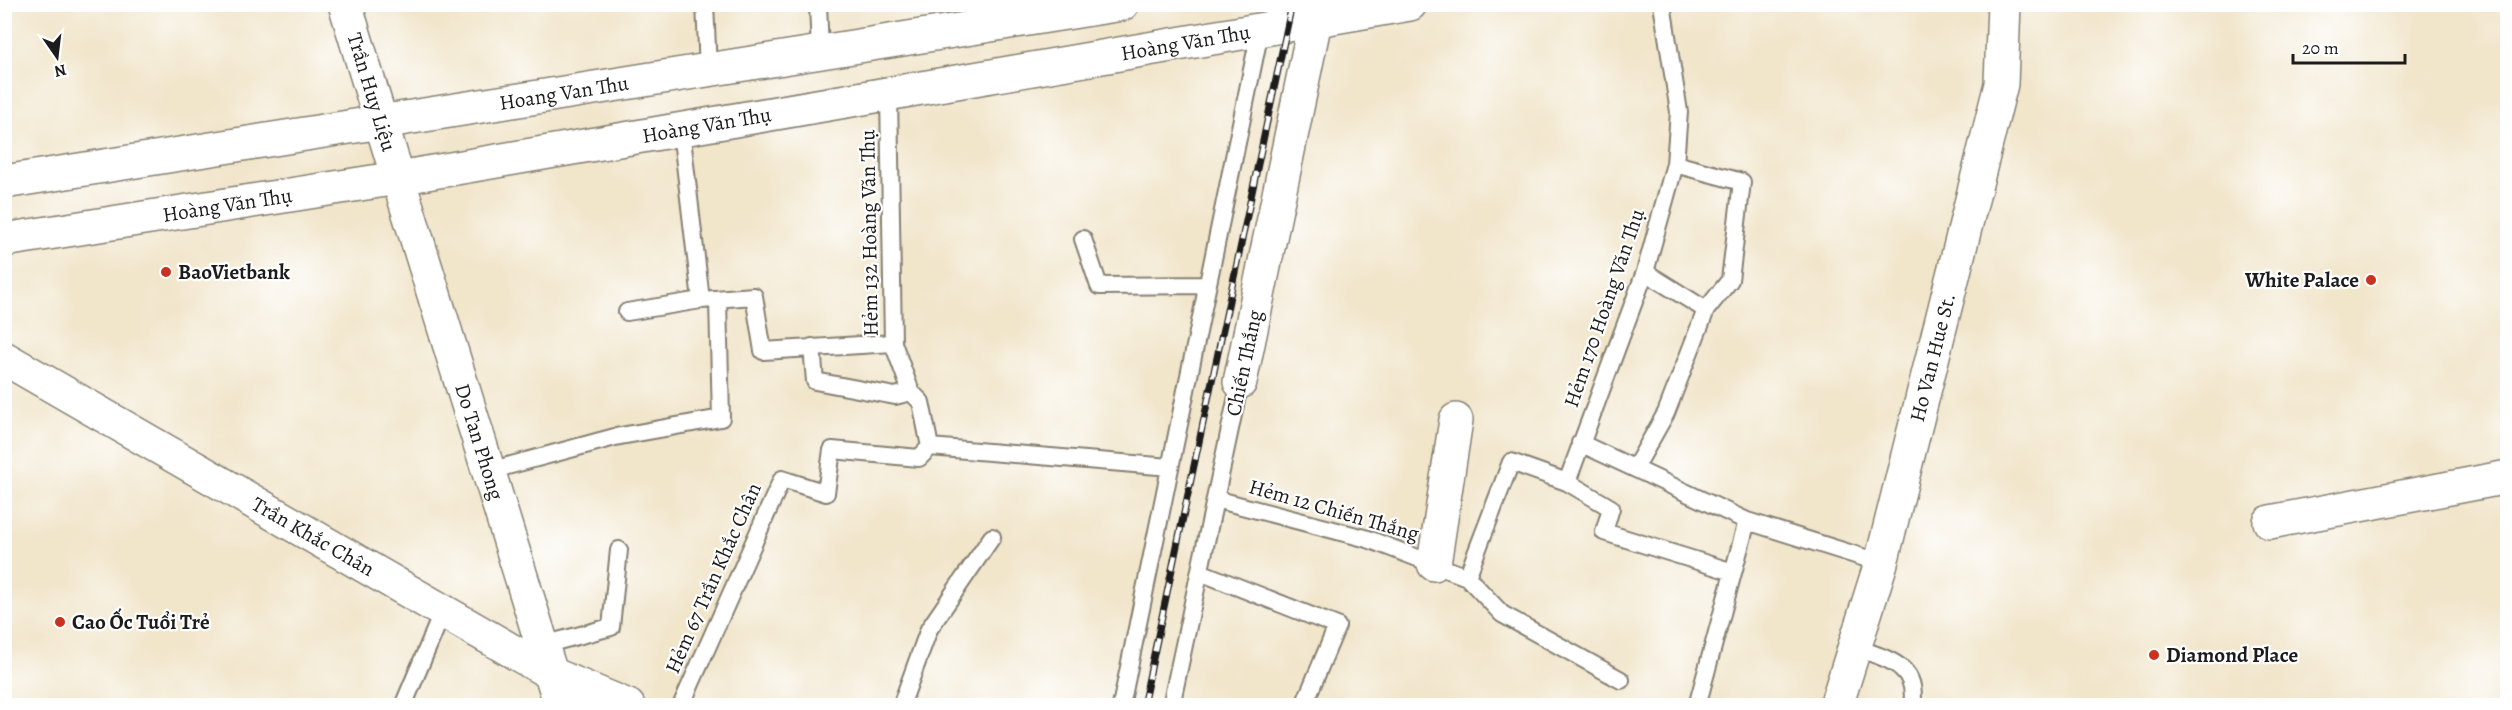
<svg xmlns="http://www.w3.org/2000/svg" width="2512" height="710" viewBox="0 0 2512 710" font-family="Alegreya,serif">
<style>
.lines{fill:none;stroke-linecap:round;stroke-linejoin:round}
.service-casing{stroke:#868073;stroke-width:20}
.minor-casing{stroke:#868073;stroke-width:36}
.tertiary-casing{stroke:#868073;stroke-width:36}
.secondary-casing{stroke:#868073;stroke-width:36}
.primary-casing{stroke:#868073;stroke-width:36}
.service{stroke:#fff;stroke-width:16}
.minor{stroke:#fff;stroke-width:33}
.tertiary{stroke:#fff;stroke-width:33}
.secondary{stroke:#fff;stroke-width:33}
.primary{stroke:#fff;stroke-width:33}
.rail-casing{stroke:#1c1c1c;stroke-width:7}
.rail{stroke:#fff;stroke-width:4.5;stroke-dasharray:14;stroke-linecap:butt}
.poi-dot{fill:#c8321e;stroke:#fff;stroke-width:2}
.labels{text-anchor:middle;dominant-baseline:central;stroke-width:4.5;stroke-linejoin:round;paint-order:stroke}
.street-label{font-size:21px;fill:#1c1c1c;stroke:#fff}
.poi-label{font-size:21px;font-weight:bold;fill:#1c1c1c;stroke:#fff;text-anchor:start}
</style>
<rect width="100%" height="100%" fill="#fff"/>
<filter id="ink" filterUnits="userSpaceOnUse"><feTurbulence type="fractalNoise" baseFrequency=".0167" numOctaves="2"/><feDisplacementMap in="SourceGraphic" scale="12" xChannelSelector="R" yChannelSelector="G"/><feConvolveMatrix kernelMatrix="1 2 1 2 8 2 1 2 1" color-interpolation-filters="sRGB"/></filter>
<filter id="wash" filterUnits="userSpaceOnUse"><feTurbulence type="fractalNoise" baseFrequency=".008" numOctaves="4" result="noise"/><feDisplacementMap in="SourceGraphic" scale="24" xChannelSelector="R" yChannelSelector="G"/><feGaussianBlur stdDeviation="1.35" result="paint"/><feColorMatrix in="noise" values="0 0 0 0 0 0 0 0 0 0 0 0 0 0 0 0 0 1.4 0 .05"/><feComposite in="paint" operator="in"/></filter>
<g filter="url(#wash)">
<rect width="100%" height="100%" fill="#f1e5ca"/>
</g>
<g filter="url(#ink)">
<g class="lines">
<defs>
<path id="service" d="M705 4 708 70
M818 4 820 52
M889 94 893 343 911 392 921 402 930 447 1170 467
M681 130 701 300
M1675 164 1742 182 1730 280 1706 310
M1083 239 1099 286 1207 285
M627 312 701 300 754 296 763 351 893 343
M812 347 815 381 895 396 911 392
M1580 443 1747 521 1881 563
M1635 468 1666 413 1706 310 1645 272
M489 471 615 437 721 418 718 301
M1567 482 1645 272 1675 164 1679 112 1662 4
M1215 499 1368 539 1467 577 1502 614 1621 680
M1200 572 1337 626 1304 705
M1467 577 1511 462 1567 482 1611 508 1604 532 1733 572
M543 645 611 627 619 550
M1854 647C1886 659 1919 664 1912 706
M403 706 443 611
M681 706 782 479 826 493 832 450 919 458 930 447
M901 706 929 629 992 537
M1121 706 1260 31
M1171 706 1240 382
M1697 706 1747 521"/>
<g id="minor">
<path id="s1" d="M398 178 561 706"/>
<path id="s2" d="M4 358 552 674 628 706"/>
<path d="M1240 382 1315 21"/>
<path d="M2270 522 2508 477"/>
<path d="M1434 564 1456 420"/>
</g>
<g id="tertiary">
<path id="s3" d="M345 4 398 178"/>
</g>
<g id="secondary">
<path id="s4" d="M1836 706 1881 563 2001 84 2004 4"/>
</g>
<g id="primary">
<path id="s5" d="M4 182 1122 4"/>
<path id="s6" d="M4 240 398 178 1410 4"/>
</g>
</defs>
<use href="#service" class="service-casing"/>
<use href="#minor" class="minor-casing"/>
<use href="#tertiary" class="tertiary-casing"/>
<use href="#secondary" class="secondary-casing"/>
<use href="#primary" class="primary-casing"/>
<use href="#service" class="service"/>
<use href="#minor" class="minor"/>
<use href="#tertiary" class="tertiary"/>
<use href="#secondary" class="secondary"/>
<use href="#primary" class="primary"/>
<defs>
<path id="rail" d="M1143 706 1292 4"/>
</defs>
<use href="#rail" class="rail-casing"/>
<use href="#rail" class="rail"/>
</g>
</g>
<g class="poi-dot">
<circle cx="166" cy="272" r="6"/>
<circle cx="2371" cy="280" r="6"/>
<circle cx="60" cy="622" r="6"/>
<circle cx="2154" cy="655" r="6"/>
</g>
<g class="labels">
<g class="street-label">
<text stroke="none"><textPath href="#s6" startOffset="1198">Hoàng Văn Thụ</textPath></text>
<text stroke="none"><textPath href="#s3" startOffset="92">Trần Huy Liệu</textPath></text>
<text stroke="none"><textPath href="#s5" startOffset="567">Hoang Van Thu</textPath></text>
<text stroke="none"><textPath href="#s6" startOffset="712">Hoàng Văn Thụ</textPath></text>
<text stroke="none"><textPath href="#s6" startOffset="226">Hoàng Văn Thụ</textPath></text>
<text transform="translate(869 233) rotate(-91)">Hẻm 132 Hoàng Văn Thụ</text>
<text transform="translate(1604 308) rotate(-71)">Hẻm 170 Hoàng Văn Thụ</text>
<text stroke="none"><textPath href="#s4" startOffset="362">Ho Van Hue St.</textPath></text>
<text transform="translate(1244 363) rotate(-78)">Chiến Thắng</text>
<text stroke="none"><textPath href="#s1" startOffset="276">Do Tan Phong</textPath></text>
<text transform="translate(1334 510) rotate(16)">Hẻm 12 Chiến Thắng</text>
<text stroke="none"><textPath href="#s2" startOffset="357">Trần Khắc Chân</textPath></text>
<text transform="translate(713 578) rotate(-66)">Hẻm 67 Trần Khắc Chân</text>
</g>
<g class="poi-label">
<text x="178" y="272">BaoVietbank</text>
<text x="2359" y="280" text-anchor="end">White Palace</text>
<text x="72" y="622">Cao Ốc Tuổi Trẻ</text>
<text x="2166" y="655">Diamond Place</text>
</g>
</g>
<rect width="2512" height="710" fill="none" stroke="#fff" stroke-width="24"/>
<g transform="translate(57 57) rotate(166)" stroke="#ffffff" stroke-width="4.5" paint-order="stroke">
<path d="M0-4.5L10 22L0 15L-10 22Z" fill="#1c1c1c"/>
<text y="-9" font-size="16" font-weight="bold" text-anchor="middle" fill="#1c1c1c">N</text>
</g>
<path d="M2293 54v9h112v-9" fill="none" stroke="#1c1c1c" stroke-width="3"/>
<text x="2302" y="54" font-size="18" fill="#1c1c1c" stroke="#ffffff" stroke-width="4.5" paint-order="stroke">20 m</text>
</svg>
